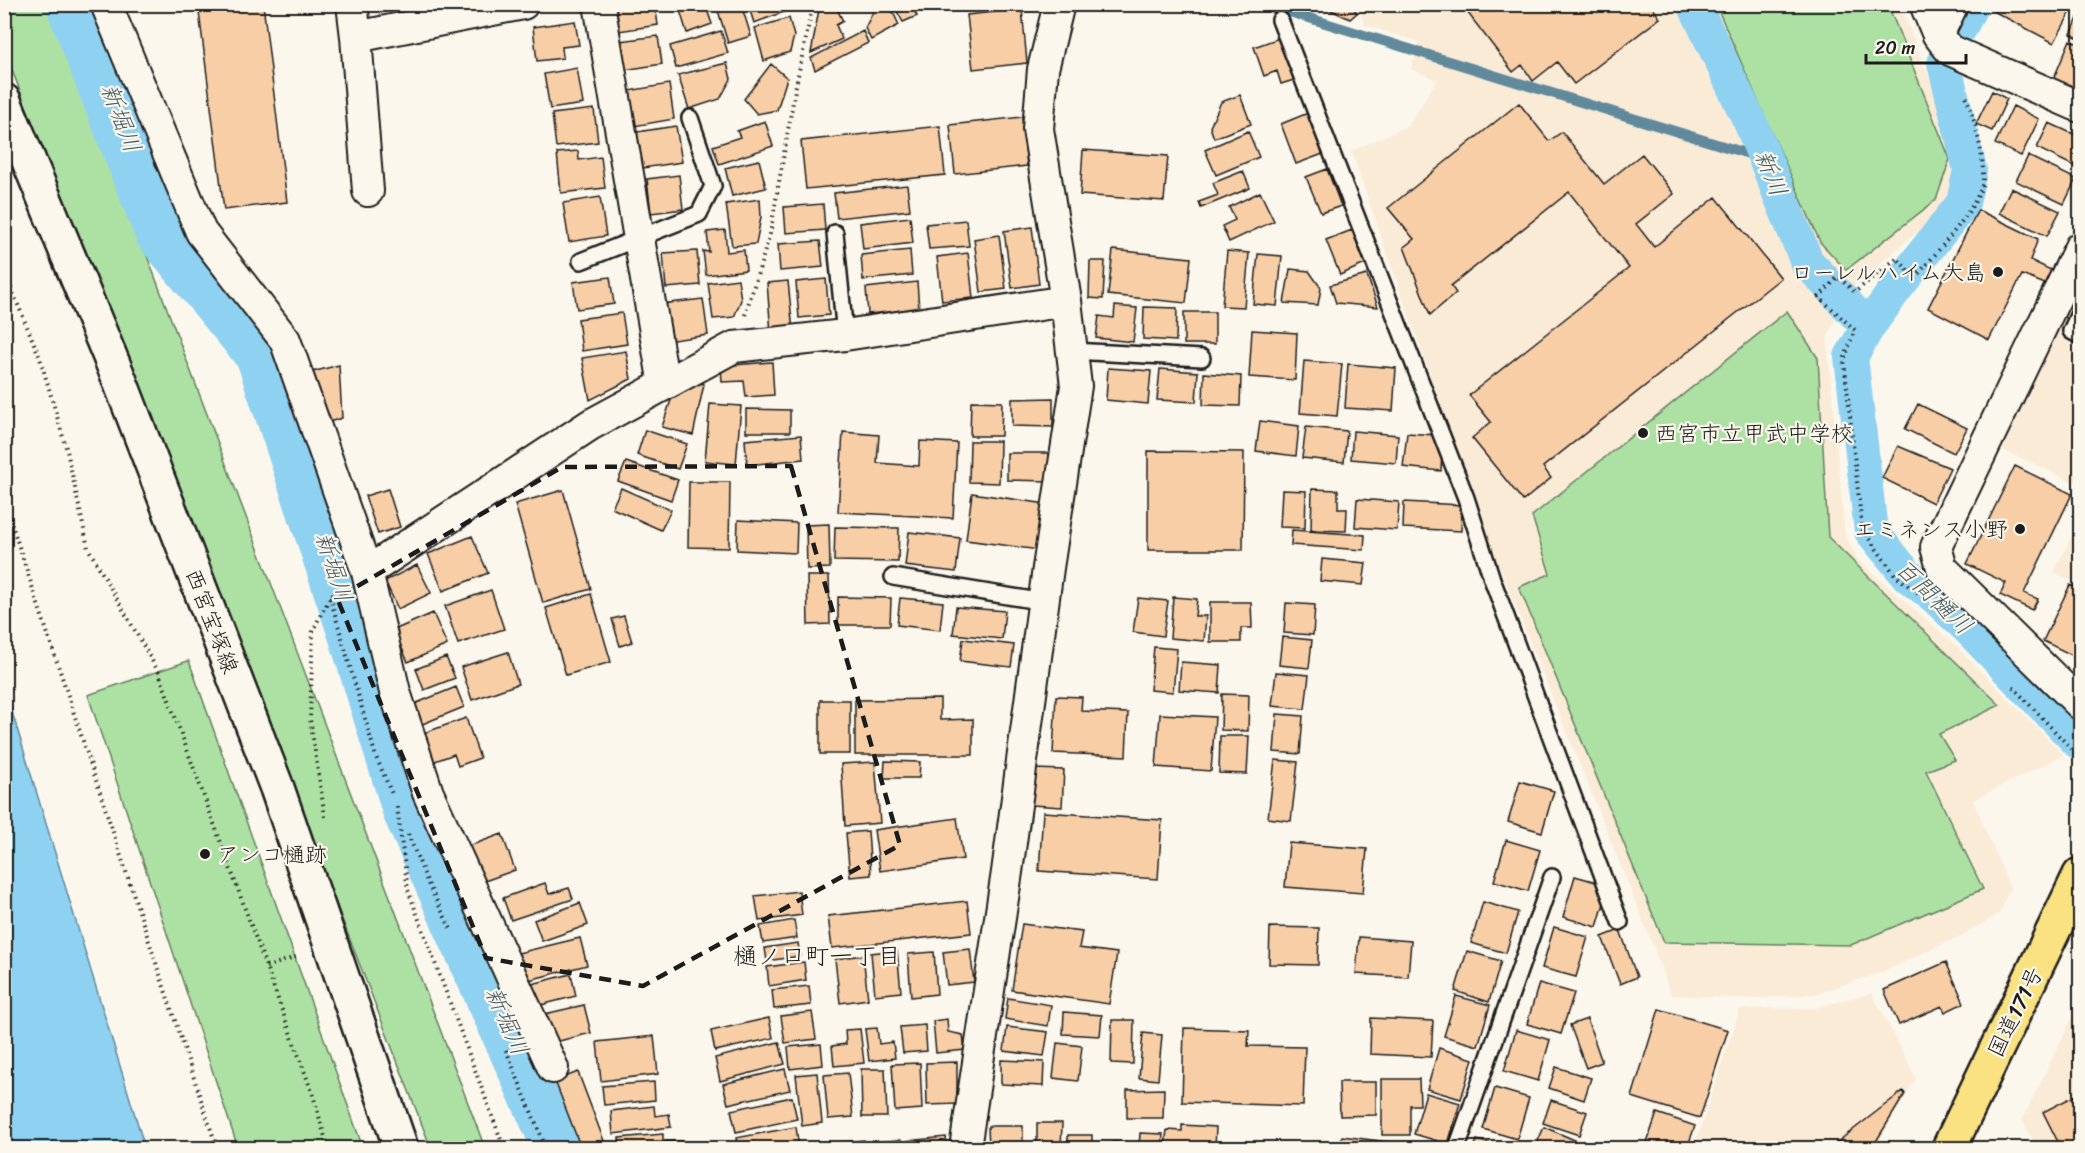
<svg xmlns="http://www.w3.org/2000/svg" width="2085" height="1153" viewBox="0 0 2085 1153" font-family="Sriracha,'Klee One',sans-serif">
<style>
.built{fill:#faebd7}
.green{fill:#ade1a3;stroke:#647e60;stroke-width:1.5}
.water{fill:#8fd1f1;stroke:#61899c;stroke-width:1.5}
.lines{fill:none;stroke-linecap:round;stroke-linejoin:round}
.stream{stroke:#61899c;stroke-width:10}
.canal{stroke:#8fd1f1;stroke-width:34}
.river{stroke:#8fd1f1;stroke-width:60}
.building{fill:#f7cea6;stroke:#1c1c1c;stroke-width:1.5}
.service-casing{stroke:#1c1c1c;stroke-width:20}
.minor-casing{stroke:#1c1c1c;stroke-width:34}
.secondary-casing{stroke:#1c1c1c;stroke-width:38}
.trunk-casing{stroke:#1c1c1c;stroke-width:38}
.path{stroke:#1c1c1c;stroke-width:4;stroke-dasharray:1.5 4.5;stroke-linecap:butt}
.service{stroke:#fbf7ec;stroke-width:15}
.minor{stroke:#fbf7ec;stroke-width:30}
.secondary{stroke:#fbf7ec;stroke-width:33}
.trunk{stroke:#fae181;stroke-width:33}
.marked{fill:none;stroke:#1c1c1c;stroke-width:4.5;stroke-dasharray:12 8;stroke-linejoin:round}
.poi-dot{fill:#1c1c1c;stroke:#fbf7ec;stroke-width:2}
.labels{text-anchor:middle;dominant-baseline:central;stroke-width:4.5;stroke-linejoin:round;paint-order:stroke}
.poi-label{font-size:22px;fill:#1c1c1c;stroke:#fbf7ec;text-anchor:end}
.street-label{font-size:22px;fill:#1c1c1c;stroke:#fbf7ec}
.water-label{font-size:24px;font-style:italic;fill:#445b67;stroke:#fbf7ec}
.neighbourhood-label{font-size:24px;fill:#1c1c1c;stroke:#fbf7ec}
</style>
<rect width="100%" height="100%" fill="#fbf7ec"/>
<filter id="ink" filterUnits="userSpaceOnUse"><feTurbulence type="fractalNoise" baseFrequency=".0167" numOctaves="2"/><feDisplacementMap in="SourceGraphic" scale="12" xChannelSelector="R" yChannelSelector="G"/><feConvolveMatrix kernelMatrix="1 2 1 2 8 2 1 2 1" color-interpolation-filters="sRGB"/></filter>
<g filter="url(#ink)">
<path class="built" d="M1357 5H1900L1960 155 1946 210 1905 242 1845 294 1827 339 1845 535 1858 560 1951 641 2064 755 1973 800 2010 888 1999 914 1965 934 1882 972 1815 994 1752 999 1671 995 1654 948 1483 526 1351 151 1408 126 1437 80 1411 69 1419 42 1365 25Z
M2080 278V485L1999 448Z
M2080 519V585L2054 572Z
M1872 993 1916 1078 1875 1148H1694L1740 1009 1814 1008Z
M2080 1002V1148H2037L2022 1120Z"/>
<path class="green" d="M5 5H52L485 1148H431L5 52Z
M1716 5H1888L1950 159 1936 200 1846 270 1820 242Z
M1787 311 1818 358 1828 537 2000 705 1939 734 1955 760 1926 771 1983 889 1851 945 1664 942 1519 587 1550 574 1532 516Z
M188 661H189L363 1148H238L88 695Z"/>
<path class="water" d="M4 689H5L145 1148H5Z"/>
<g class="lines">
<path class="stream" d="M1264 4 1765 159"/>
<path class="canal" d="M1694 4 1751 124 1807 262 1868 327
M1961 27 1972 4
M1944 63 1970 170 1963 203 1898 286 1868 327 1851 357 1871 531 1908 576 1935 597 1968 628 2078 742"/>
<path class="river" d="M76 4 164 230 265 353 358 633 412 809 563 1148"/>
</g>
<path class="building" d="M198 4H263L287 202 224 210Z
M632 4H655L658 25 619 31 616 7Z
M678 4H705L712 24 687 33Z
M716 4H741L751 36 728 43Z
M748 4H803V5L754 23Z
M820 4H851L838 11 843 21 836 25 842 39 811 53Z
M877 4H889L899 25 871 40 865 28Z
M893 4H911L917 16 903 22Z
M1318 4H1350L1357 13 1350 19Z
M1461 4H1650L1660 18 1574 84 1557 62 1533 81 1522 65 1513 72Z
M1980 4H2075L2054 43Z
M1022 9 1027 63 973 69 967 15Z
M2080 14V39L2071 34Z
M789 18 794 36 790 52 764 61 755 28Z
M575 21 579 45 562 47 563 58 537 61 533 27Z
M721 31 728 53 676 68 670 46Z
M863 31 868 43 815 70 811 58Z
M658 36 662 64 624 70 620 41Z
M1282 37 1297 79 1281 84 1277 71 1264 76 1254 47Z
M2070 40 2080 45V92L2053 80Z
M727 63 731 79 720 99 689 109 678 75Z
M771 64 787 78 777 110 757 114 744 99Z
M577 68 583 104 550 109 544 74Z
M669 84 674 119 634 126 628 91Z
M1992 91 2007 99 1992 131 1976 124Z
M1240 95 1251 124 1214 138 1210 127 1221 102Z
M1519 103 1549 141 1562 132 1604 184 1642 154 1674 194 1636 224 1654 247 1716 197 1781 278 1543 467 1551 478 1523 501 1472 438 1491 422 1469 395 1629 268 1569 192 1451 286 1456 293 1430 315 1404 247 1414 239 1388 208Z
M2013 106 2039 119 2021 156 1995 144Z
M594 109 598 142 556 147 552 114Z
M1308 113 1323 154 1296 164 1281 124Z
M1022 117 1027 166 955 174 950 125Z
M765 121 773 146 719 164 713 146 740 137 737 131Z
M2049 123 2080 137V169L2037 148Z
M676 126 682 162 643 168 637 132Z
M940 126 945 175 806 189 801 141Z
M1248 131 1259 157 1216 175 1205 150Z
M1083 150 1168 156 1164 201 1080 195Z
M578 151 579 160 601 157 605 188 561 193 557 153Z
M2028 156 2076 179 2064 204 2016 181Z
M759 160 766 188 732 196 725 168Z
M1327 169 1341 206 1321 213 1306 177Z
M1243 171 1250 188 1201 208 1199 202 1218 195 1213 183Z
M679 175 683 209 651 213 647 179Z
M907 185 910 210 837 218 834 193Z
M2011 188 2060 211 2047 236 1999 213Z
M1260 192 1274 221 1229 242 1222 226 1235 220 1229 207Z
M600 197 606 236 569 242 563 203Z
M760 199 761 217 756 244 732 246 726 204Z
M823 204 825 230 786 233 784 207Z
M1978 210 2038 239 2030 260 2051 270 2045 284 2022 275 1989 340 1928 308Z
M910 217 913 243 863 249 860 223Z
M966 220 969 246 929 249 926 224Z
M1032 227 1039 284 1012 288 1004 231Z
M725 230 727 252 744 250 746 270 706 275 703 251 709 252 707 232Z
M1352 230 1365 264 1340 275 1326 240Z
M999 235 1006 289 981 292 974 239Z
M820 241 823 267 780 271 778 244Z
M910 250 912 275 863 280 861 255Z
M1113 250 1191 258 1186 303 1108 295Z
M697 251 700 285 666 288 663 253Z
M1227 251 1249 253 1244 307 1222 306Z
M968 253 973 298 942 301 937 257Z
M1258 254 1282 256 1277 306 1253 304Z
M1090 261H1105L1103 299 1089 298Z
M1290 269 1309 271 1321 288 1318 305 1284 303Z
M1367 275 1378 307 1336 303 1330 285Z
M610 277 614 304 577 309 573 282Z
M738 279 741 300 734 317 713 319 708 283Z
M826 279 829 315 799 318 796 282Z
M788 281 793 331 771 333 767 283Z
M917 282 919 309 868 314 866 288Z
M703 299 708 335 666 341 661 304Z
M1115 306 1137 308 1133 342 1096 338 1099 316 1114 318Z
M1144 307 1177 308 1176 341 1143 339Z
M1184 312H1215V344H1184Z
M622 313 627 344 582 351 578 319Z
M1252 330 1297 333 1295 380 1249 377Z
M626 351 631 379 590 400 582 358Z
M1304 361 1342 364 1337 416 1300 413Z
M772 362 774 395 746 397 744 381 722 382 721 366Z
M1348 364 1396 368 1393 411 1345 408Z
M339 365 342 418 326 423 312 372Z
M1108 368 1151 371 1148 404 1106 400Z
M1160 369 1198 372 1196 402 1157 400Z
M1204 373 1241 376 1240 406 1203 405Z
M692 382 704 384 693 435 662 427 671 400Z
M1053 398V427L1012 426V399Z
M971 401 1002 402 1001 436H970Z
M710 404 741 406 736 464 705 461Z
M1918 404 1967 428 1954 453 1905 429Z
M746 409 790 410V432H746Z
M1260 421 1299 426 1296 456 1256 451Z
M1306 427 1347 431 1344 462 1302 458Z
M645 430 687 444 678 469 637 455Z
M1353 431 1398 435 1396 463 1351 459Z
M843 432 879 435 877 463 919 466 920 441 957 443 953 518 838 512Z
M1407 433 1435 435 1442 452 1441 471 1403 467Z
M801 435 803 459 747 465 745 440Z
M970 441H1000L999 483 969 482Z
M1898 446 1950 468 1933 503 1882 478Z
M1148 451 1244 452 1243 550H1148Z
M1007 453H1049L1048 481 1007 480Z
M626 462 678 480 671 500 618 481Z
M2015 466 2072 494 2024 593 2038 599 2032 610 2000 595 2006 583 1967 564Z
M689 482H730L729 548 688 547Z
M621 488 671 510 661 530 612 508Z
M388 489 400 527 378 534 365 496Z
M1312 489 1338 490V509H1347L1346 531 1311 530Z
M563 490 591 589 543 603 515 504Z
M1282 490 1306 491 1305 528 1280 527Z
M972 493 1046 504 1039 550 966 540Z
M1357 499 1399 502 1397 530 1355 527Z
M1404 502 1462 505 1461 531 1403 528Z
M738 520 797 523 796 553 737 550Z
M829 524 830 568 807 569 806 525Z
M835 527 899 528 898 562 834 561Z
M1292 530 1365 535 1364 550 1291 545Z
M909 532 960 538 956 572 905 566Z
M472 536 488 573 443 591 428 554Z
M1322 559 1366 563 1363 585 1320 581Z
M417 565 431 593 398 609 385 581Z
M807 576H829L830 624 808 625Z
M2070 585 2080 590V659L2043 641Z
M491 590 504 629 458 644 445 606Z
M591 594 611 662 566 675 546 608Z
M838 597 891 598 890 625H838Z
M1173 597 1197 599 1195 616H1206L1204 641 1170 638Z
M900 598 943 602 940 630 897 625Z
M1138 598 1168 601 1163 636 1133 632Z
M1210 602H1251L1252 628H1241V642H1210Z
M1286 603 1315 605 1313 635 1284 633Z
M956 607 1005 611 1002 639 953 634Z
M433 613 447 645 408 662 394 630Z
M624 616 632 642 620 646 612 619Z
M1282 637 1312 640 1309 668 1279 665Z
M963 639 1014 645 1011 667 960 661Z
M1154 647 1177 649 1173 692 1150 690Z
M508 652 518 684 472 700 461 667Z
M446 657 455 678 424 690 416 669Z
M1181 662 1221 665 1219 693 1179 690Z
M1276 672 1309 675 1305 709 1272 706Z
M456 687 464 707 420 725 412 705Z
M1222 694 1249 695 1248 731 1221 730Z
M1056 696 1082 697 1081 711 1128 713 1126 756 1053 753Z
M940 699V720L973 719V755H855V700Z
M820 700H850V754H820Z
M1160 714 1215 717 1211 771 1156 767Z
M1277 714 1303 716 1300 754 1274 752Z
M466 718 480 758 458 766 454 754 430 763 421 734Z
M1220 736H1249L1247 774 1219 773Z
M1275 760 1298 762 1291 821 1268 818Z
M885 761 920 762 919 778H884Z
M875 762 880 823 845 826 841 764Z
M1034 769 1064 770 1062 807 1032 805Z
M1520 781 1554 791 1542 832 1508 822Z
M1043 812 1162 820 1158 879 1039 871Z
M957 818 963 859 880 871 874 830Z
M868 831 871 875 850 877 846 833Z
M502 834 515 870 482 882 469 846Z
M1506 840 1540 850 1528 891 1494 881Z
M1289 843 1367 849 1363 893 1285 887Z
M1575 876 1596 882 1605 900 1597 927 1563 917Z
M545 883 549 894 569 888 573 899 511 920 503 898Z
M799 891 802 915 759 921 755 896Z
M967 901 971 933 832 948 828 916Z
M1483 902 1518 912 1506 953 1471 943Z
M580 903 588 925 542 941 534 920Z
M794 920 797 938 763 943 760 926Z
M1022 924 1082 932 1079 948 1117 953 1109 1004 1012 990Z
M1270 927 1319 928 1318 965 1269 964Z
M1554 927 1588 937 1576 977 1542 968Z
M1620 930 1637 977 1620 984 1602 937Z
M1359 937 1411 941 1408 977 1356 974Z
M580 938 587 965 525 981 518 953Z
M798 943 800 956 767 961 765 948Z
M970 949 974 982 947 985 943 952Z
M897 950 901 992 875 995 871 953Z
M1467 951 1501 961 1489 1002 1455 991Z
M934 952 937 994 911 997 908 954Z
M863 955 868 999 840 1003 835 959Z
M804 962 806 980 769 986 767 967Z
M1946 962 1964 1003 1945 1012 1942 1006 1899 1025 1884 990Z
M571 974 576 996 533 1007 528 985Z
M1539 983 1574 993 1561 1034 1527 1024Z
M809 986 811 1005 774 1009 772 990Z
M1456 996 1490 1005 1478 1046 1444 1036Z
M1008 998 1051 1005 1048 1026 1005 1019Z
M584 1005 591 1033 547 1044 540 1015Z
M1659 1009 1728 1030 1700 1118 1632 1097Z
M812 1012 816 1039 785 1043 781 1016Z
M1064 1012 1102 1015 1100 1036 1063 1034Z
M769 1018 773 1038 715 1051 711 1031Z
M1371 1018 1433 1021 1431 1057 1370 1054Z
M947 1019 948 1032 963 1035 965 1050 936 1053 933 1021Z
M1587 1019 1602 1062 1586 1068 1570 1025Z
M1112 1020H1134L1133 1064 1111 1063Z
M925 1025 927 1051 903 1053 900 1027Z
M1007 1027 1048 1032 1044 1056 1004 1051Z
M877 1028 879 1044 893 1042 895 1058 869 1061 865 1029Z
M1184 1028 1249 1030 1248 1046 1305 1047 1303 1106 1182 1102Z
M860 1029 864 1063 834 1066 832 1046 846 1044 845 1030Z
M1516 1030 1550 1040 1538 1081 1504 1071Z
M1143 1033 1162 1035 1158 1080 1139 1078Z
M654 1036 658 1074 601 1081 597 1042Z
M779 1042 785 1064 720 1081 715 1058Z
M1057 1043 1082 1046 1078 1081 1053 1078Z
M821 1044 823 1065 790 1069 788 1047Z
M1439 1048 1473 1059 1461 1099 1427 1089Z
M1001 1060 1044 1062 1043 1086 1001 1084Z
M957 1062V1104L927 1105 926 1063Z
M920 1063 922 1109 895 1111 892 1064Z
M1556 1067 1591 1078 1584 1100 1549 1088Z
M785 1069 790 1090 728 1104 723 1084Z
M861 1069H885L887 1117H862Z
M578 1072 604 1141 585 1148H581L555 1081Z
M817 1073 822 1123 802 1126 796 1075Z
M848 1073 853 1117 828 1119 824 1075Z
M1382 1079H1419L1420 1105H1410V1135H1382Z
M654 1082 655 1100 604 1105 602 1086Z
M1339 1082H1376V1115L1340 1116Z
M1495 1088 1529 1098 1517 1139 1483 1129Z
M1164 1089 1163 1118H1127V1090Z
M1903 1091 1905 1094 1872 1148H1832L1831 1147Z
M1426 1093 1460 1103 1448 1144 1414 1134Z
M2080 1093V1148H2061L2043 1112Z
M792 1097 797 1119 736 1132 731 1110Z
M1551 1100 1587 1112 1579 1135 1543 1123Z
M654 1106 655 1116 669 1114 671 1127 613 1134 611 1111Z
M1657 1113 1695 1126 1687 1148H1645Z
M1037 1123H1062L1061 1148H1037Z
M1182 1125 1216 1127 1215 1148 1165 1147 1167 1130 1182 1131Z
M988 1126H1023V1148H989Z
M796 1127 799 1148H738L736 1138Z
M1544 1127 1584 1144 1582 1148H1535Z
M1140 1133 1163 1134 1162 1148H1139Z
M663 1134V1142L681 1141 682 1148H620L619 1138Z
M1068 1135H1092V1148H1068Z
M1342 1136 1395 1143V1148H1341Z
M946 1137 947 1148H908L907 1141Z
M864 1140 865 1148H837L836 1143Z
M901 1140 902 1148H872V1142Z
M1477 1140 1505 1148H1474Z
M1112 1142 1130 1143V1148H1112Z"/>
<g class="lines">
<defs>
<path id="service" d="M1280 20 1466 498 1492 579 1620 922
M835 233 845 335
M581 261 699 214 713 186 690 118
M2080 311 2071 331 2080 336
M1072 351 1202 358
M893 577 1044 602
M1457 1148 1552 877"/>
<path id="minor" d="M106 4 201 232 285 340 367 572 395 692 428 793 553 1068
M352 4 356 37
M599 4 664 385
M1925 4 1938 35
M1953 4 1938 35 1950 50 2080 107
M368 191 356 37 523 4
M2080 247 1936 547 1942 568 2080 704
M367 572 590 425 734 347 845 335 1066 301
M965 1148 1007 872 1048 568 1076 386 1066 301 1038 129 1043 69 1059 4"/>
<path id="secondary" d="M4 101 118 376 277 788 401 1148"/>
<path id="trunk" d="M1949 1148 2080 875"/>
</defs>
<use href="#service" class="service-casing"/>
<use href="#minor" class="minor-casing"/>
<use href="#secondary" class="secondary-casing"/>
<use href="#trunk" class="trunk-casing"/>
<path class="path" d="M4 271 40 358 67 451 88 548 159 673 313 1095 328 1148
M745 315 770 234 795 90 813 4
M4 501 217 1148
M1918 593 1896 576 1862 529 1844 360 1855 330 1819 297 1838 277 1855 292 1897 258 1915 278C1932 257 1981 206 1983 179 1984 151 1974 120 1965 93
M330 597 376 757 392 794
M2013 687 2080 758
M397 807 408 890 504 1148
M325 817 310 719 313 630 330 597 338 590
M408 834 429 886 452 931
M266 967 299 956
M506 1050 546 1148"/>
<use href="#service" class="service"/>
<use href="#minor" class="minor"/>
<use href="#secondary" class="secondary"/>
<use href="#trunk" class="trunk"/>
</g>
</g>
<path class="marked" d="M791 466 900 845 643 986 486 958 337 598 562 467Z"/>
<g class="poi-dot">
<circle cx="1998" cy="272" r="6"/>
<circle cx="1643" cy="433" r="6"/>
<circle cx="2020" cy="529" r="6"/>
<circle cx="205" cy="854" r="6"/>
</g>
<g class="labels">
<g class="poi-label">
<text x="1986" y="272">ローレルハイム大島</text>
<text x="1655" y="433" text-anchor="start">西宮市立甲武中学校</text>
<text x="2008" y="529">エミネンス小野</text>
<text x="217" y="854" text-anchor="start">アンコ樋跡</text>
</g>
<g class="street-label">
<text transform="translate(212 621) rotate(69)">西宮宝塚線</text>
<text transform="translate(2015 1012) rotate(-64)">国道171号</text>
</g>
<g class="water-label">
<text transform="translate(121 118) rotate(69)">新堀川</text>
<text transform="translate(1771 173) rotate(68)">新川</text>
<text transform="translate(334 567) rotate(72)">新堀川</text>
<text transform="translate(1934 597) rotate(44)">百間樋川</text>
<text transform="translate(507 1021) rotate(66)">新堀川</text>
</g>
<g class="neighbourhood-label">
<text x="817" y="956">樋ノ口町一丁目</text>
</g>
</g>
<rect width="2085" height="1153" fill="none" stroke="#fbf7ec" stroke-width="24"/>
<rect x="12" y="12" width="2061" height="1129" fill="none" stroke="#1c1c1c" stroke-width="2" filter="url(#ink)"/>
<path d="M1866 54v9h100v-9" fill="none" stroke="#1c1c1c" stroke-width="3"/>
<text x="1875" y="54" font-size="18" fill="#1c1c1c" stroke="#fbf7ec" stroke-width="4.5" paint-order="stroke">20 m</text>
</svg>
